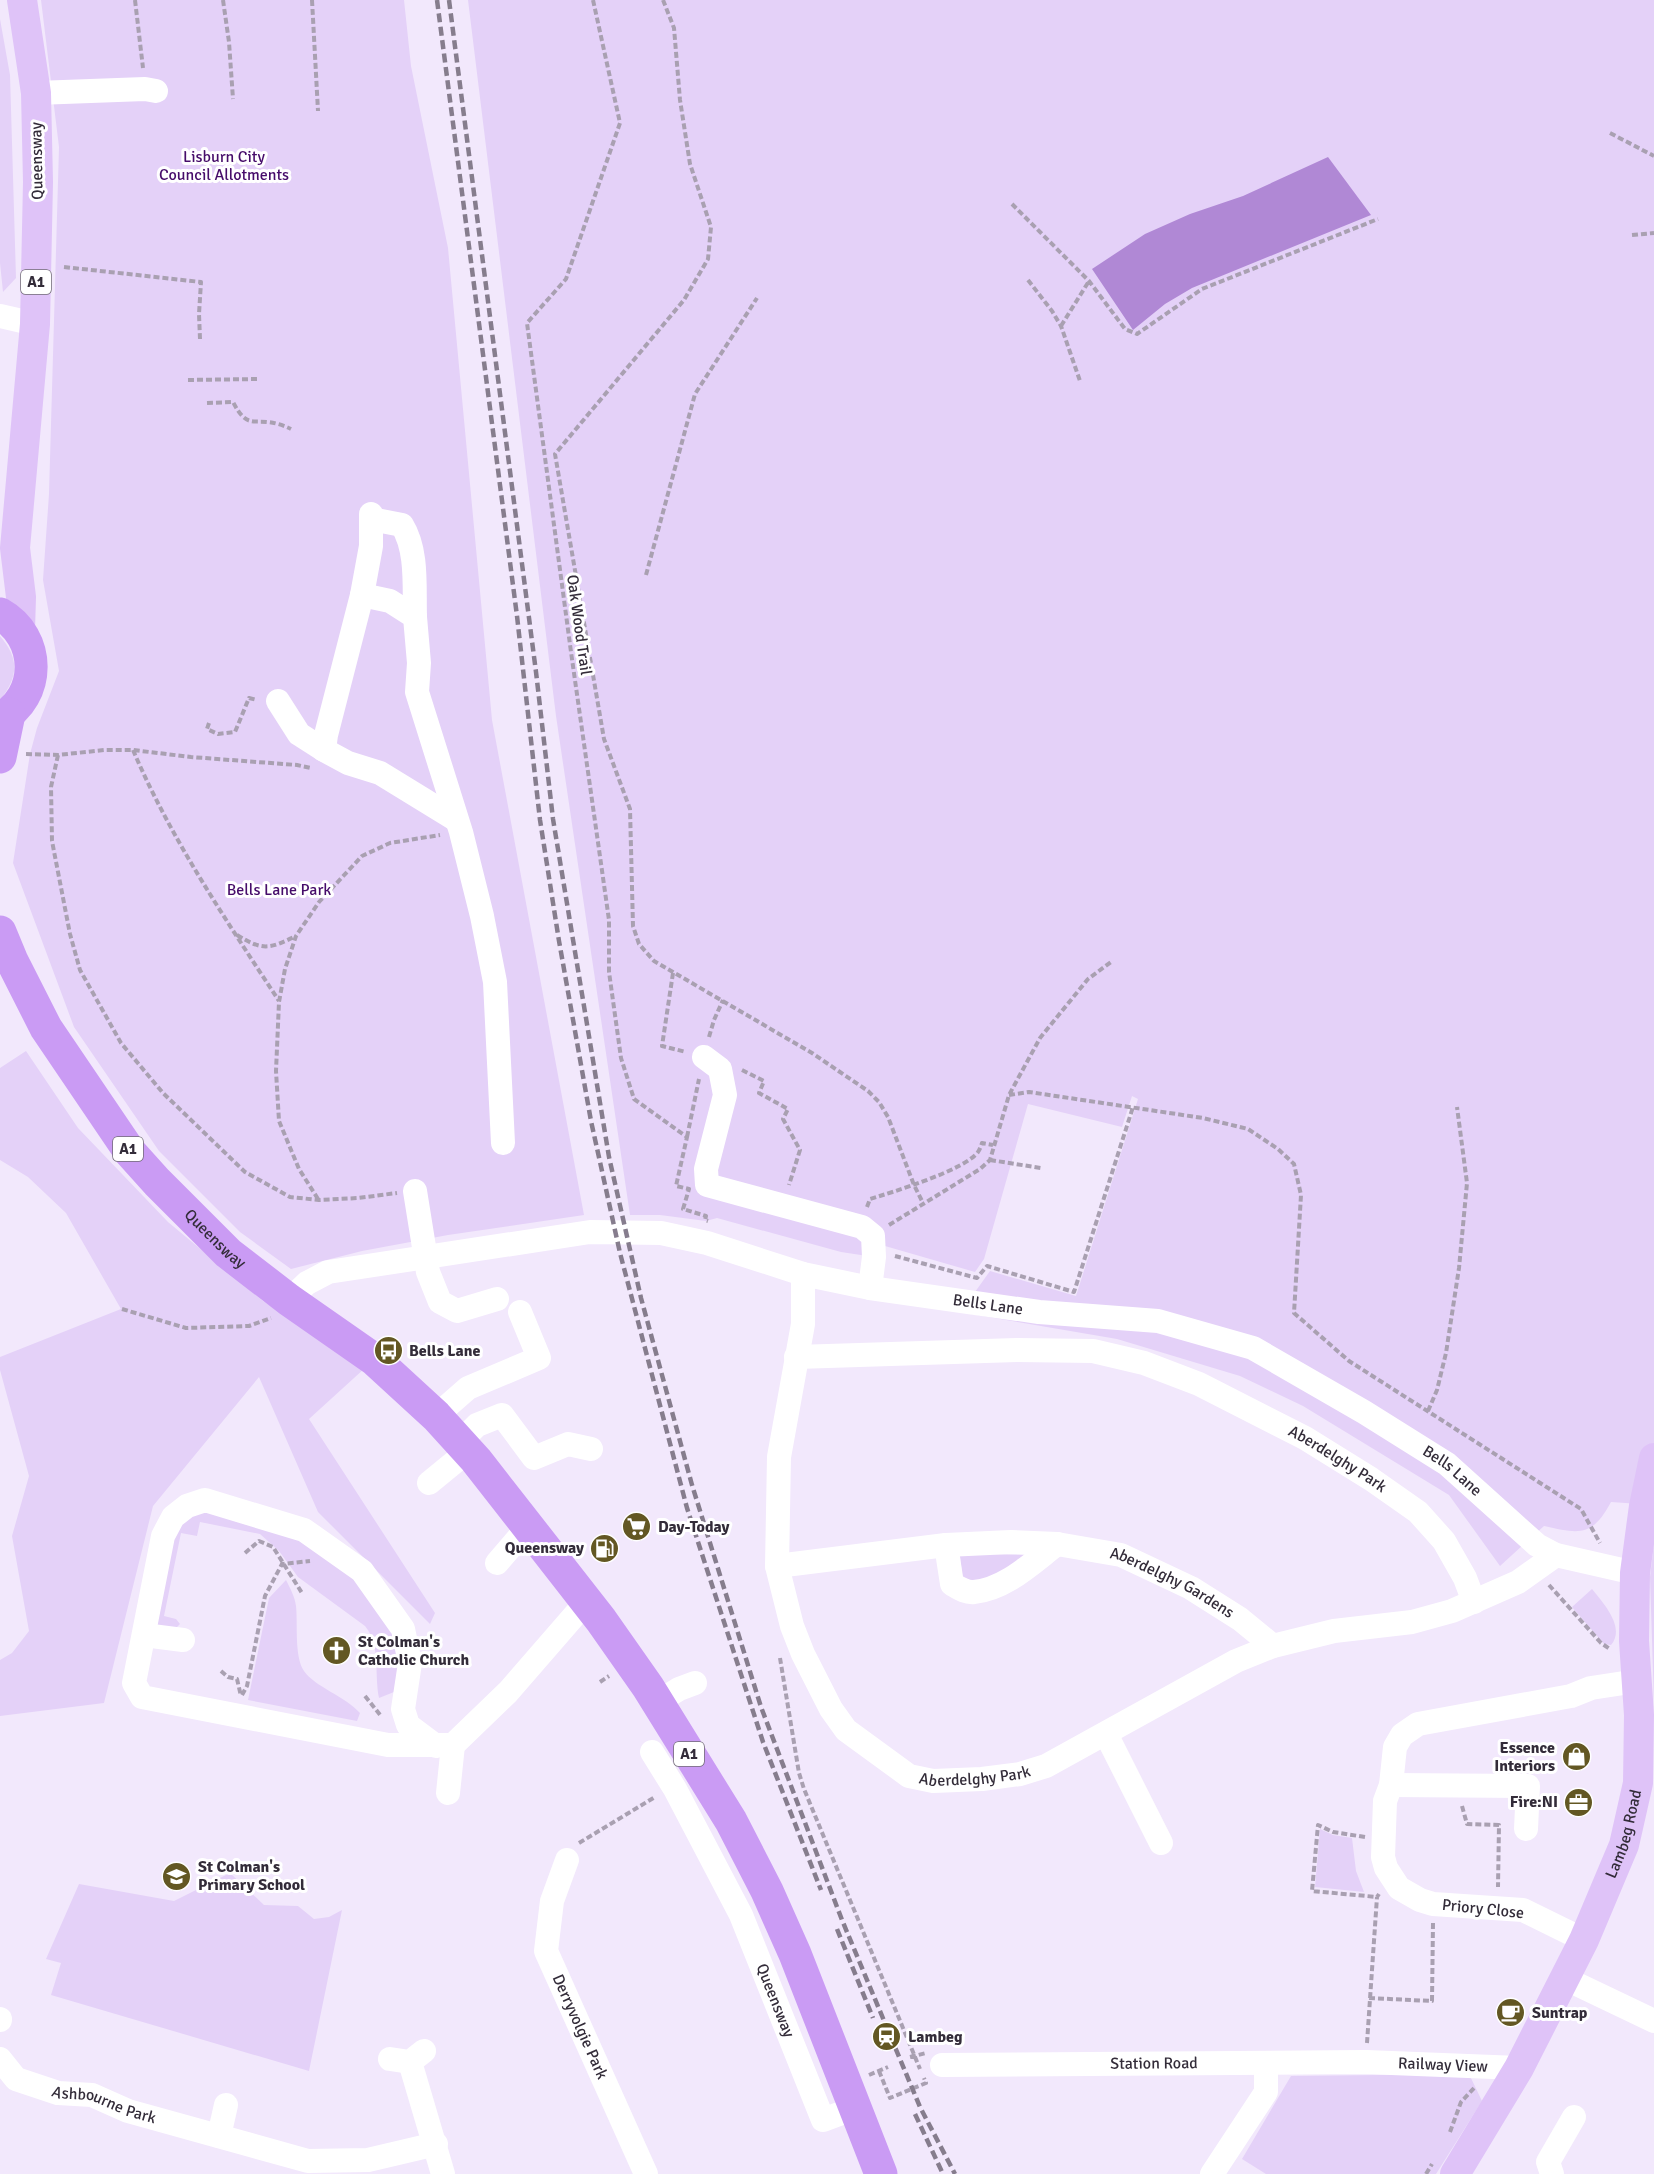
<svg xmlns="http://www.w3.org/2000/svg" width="1654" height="2174" viewBox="0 0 1654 2174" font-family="Signika,sans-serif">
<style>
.green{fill:#e4d1f8}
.water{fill:#b088d5}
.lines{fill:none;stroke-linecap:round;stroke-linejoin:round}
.path{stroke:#a9a0b1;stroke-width:4;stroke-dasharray:6 3;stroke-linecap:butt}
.minor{stroke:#fff;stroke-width:24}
.major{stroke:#dfc3f8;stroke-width:30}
.highway{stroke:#ca9bf4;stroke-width:33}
.rail{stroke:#867d8d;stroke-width:4.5;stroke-dasharray:9 4.5;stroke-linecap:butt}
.labels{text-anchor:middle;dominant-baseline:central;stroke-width:6;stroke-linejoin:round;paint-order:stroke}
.shield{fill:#fff;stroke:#706b74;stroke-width:1.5}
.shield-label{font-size:15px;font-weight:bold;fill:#332c39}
.park-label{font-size:16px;fill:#460c6a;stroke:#fff}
.street-label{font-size:16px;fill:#332c39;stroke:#fff}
.poi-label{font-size:16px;font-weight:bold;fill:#332c39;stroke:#fff;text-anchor:start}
</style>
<rect width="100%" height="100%" fill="#f2e8fc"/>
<path class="green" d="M41 0H404L411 66 448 248 492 720 584 1215 448 1235 362 1251 291 1269 240 1232 159 1151 74 1027 13 863 30 754 37 728 59 671 43 580 49 494 59 147Z
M468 0H1654V1505L1611 1502C1592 1537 1580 1534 1544 1526L1500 1566 1449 1495 1303 1406 1240 1376 1117 1339 971 1314 975 1292 990 1271 1076 1296 1138 1099 1132 1096 1122 1127 1028 1104 984 1259 975 1272 885 1246 874 1257 841 1252 717 1218 706 1221 660 1215H630L556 716Z
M0 19 10 75 16 278 3 292 0 263Z
M0 636C20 659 18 677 0 700Z
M26 1051 78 1128 168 1222 263 1301 365 1368 309 1419 435 1613 430 1624 318 1512 259 1377 153 1506 104 1703 0 1716V1660L12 1653 29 1631 12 1536 29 1476 0 1370V1357L121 1309 66 1213 28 1177 0 1160V1068Z
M205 1509 288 1532 351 1569 393 1628 402 1662 394 1692 379 1698C374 1674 381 1645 365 1626L298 1577 279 1551 260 1534 200 1522 197 1536 181 1533 164 1616 176 1619 180 1624 174 1630 157 1625 176 1524Z
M1654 1543V1703L1650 1577Z
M990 1554 1031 1555 1001 1578 963 1582 960 1556Z
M286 1580C290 1588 295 1597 296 1606 298 1624 294 1656 304 1671 315 1687 345 1696 360 1713L357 1721 248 1700 269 1598Z
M1592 1589C1603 1603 1626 1627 1611 1645L1604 1644 1572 1607Z
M1320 1829 1333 1835 1352 1838 1356 1871 1364 1892 1315 1887Z
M230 1873 264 1905 298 1906 314 1919 329 1917 342 1910 309 2071 51 1995 61 1963 46 1959 79 1884 174 1901Z
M1469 2074 1482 2101 1436 2174H1266L1242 2159 1291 2076Z"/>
<path class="water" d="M1328 157 1371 215 1192 288 1165 304 1133 330 1092 269 1145 234 1190 214 1243 196Z"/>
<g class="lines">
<path class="path" d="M135 0 143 68
M223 0 229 42 233 99
M312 0 318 111
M593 0 620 123 566 279 527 323 571 652 609 920V972L621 1058 634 1099 687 1137 676 1186 689 1189 683 1209 706 1216 705 1220 708 1221
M663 0 674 28 680 100 690 164 711 227 708 259 684 300 555 454 604 739 630 809 633 926 639 944 654 961 812 1053 868 1091 879 1102 888 1117 914 1185 923 1203
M1610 133 1654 156
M1012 204 1089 281 1125 329 1137 334 1202 289 1378 219
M1632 235 1654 233
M64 267 201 282 199 314 200 339
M1028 280 1052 311 1061 326 1080 381
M1061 326 1089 281
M188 380 257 379
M207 403 233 402C248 431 254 417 278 424 282 425 287 427 291 429
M646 575 695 394 757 298
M209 723 207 729 218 734 235 732 249 698 257 700
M133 750C171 839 226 920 279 1001
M26 754 58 755 104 750H133L191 757 297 765 311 768
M58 755 51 787 52 841 70 934 80 970 121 1043 163 1093 245 1172 290 1197 319 1200 358 1198 397 1193
M237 935C263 951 269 949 296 936
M673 973 662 1046 686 1052
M709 1037 714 1020 723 1000
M742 1070 764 1081 759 1093 788 1109 783 1119 800 1150 789 1185
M1009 1095 1029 1092 1203 1118 1248 1129 1278 1149 1294 1164 1301 1195 1294 1313 1349 1361 1581 1509 1600 1543
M687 1137 699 1079
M990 1160 1041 1168
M318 1199 299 1169 279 1121 276 1071 279 1002 285 969 296 936 319 902 362 856 390 843 440 835
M867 1207 870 1199C893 1192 965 1170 978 1152 980 1149 981 1146 982 1143L993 1145
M889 1225 980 1169 990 1160 1009 1095 1040 1038 1088 979 1111 962
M895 1256 977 1278 987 1266 1074 1292 1133 1107
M122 1309 186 1328 249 1326 271 1318
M1428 1411 1437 1390 1446 1353 1459 1268 1467 1183 1457 1107
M245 1553 259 1541 273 1547 302 1593
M1549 1585 1601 1643 1610 1649
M780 1658 799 1773 804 1789 920 2069
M221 1671 228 1677 237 1679 241 1696
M600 1682 609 1676
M242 1695 247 1686 265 1596 282 1564 310 1561
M365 1696 381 1716
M1462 1806 1467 1824 1499 1825 1498 1887
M1365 1837 1333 1832 1318 1825 1312 1891 1377 1897 1379 1894
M579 1843 655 1797
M1369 1998 1432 2001 1433 1923
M1367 2043 1377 1897
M910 2057 926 2053
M879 2071 890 2098 926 2083 924 2078
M869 2075 888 2067
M1450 2132 1461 2102 1475 2087
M1426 2174 1432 2164"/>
<g class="minor">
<path d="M36 93 145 89 156 91"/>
<path d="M0 316 35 324"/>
<path d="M371 514V546L362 595 326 735 324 750 348 763 380 773 455 819"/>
<path d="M371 519 402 525C418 551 414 587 415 617"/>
<path d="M362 595 390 601 415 617 419 663 417 692 461 832 482 916 495 982 503 1143"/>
<path d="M278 701 299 734 324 750"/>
<path d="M704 1057 720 1069 725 1095 706 1169 707 1185 862 1227 873 1236 874 1257 870 1288"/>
<path d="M415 1191 428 1272 440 1302 457 1311 497 1299"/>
<path id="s1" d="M803 1274V1324L779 1457 777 1566 792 1626 803 1654 831 1709 846 1730 909 1776 933 1781 982 1779 1020 1774 1046 1766 1236 1661 1273 1646 1334 1631 1412 1622 1452 1611 1518 1582 1556 1555"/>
<path id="s2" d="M289 1300 307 1283 328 1272 590 1232 661 1233 707 1243 803 1274 870 1288 1039 1312 1158 1321 1253 1348 1364 1412 1447 1464 1537 1545 1556 1555 1635 1573"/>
<path id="s3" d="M796 1357 1017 1350 1093 1351 1144 1363 1199 1384 1305 1438 1371 1479 1418 1512 1444 1541 1465 1578 1474 1602"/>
<path d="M436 1416 468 1388 539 1358 520 1312"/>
<path d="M460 1442 477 1425 502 1415 534 1458 568 1444 591 1449"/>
<path d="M429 1483 468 1451"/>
<path d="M946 1545 952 1584C959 1588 966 1593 974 1592 1006 1589 1033 1562 1057 1544"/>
<path d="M497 1563 528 1527"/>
<path id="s4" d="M777 1566 946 1545 1011 1542 1057 1544 1121 1555 1191 1588 1240 1619 1273 1646"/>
<path d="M144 1635 183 1640"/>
<path d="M658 1702 679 1689 695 1683"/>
<path d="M1106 1734 1161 1843"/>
<path d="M436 1746 408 1725 403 1709 410 1663 403 1629 362 1571 304 1530 205 1500 187 1506 173 1517 163 1536 134 1683 142 1697 388 1745H453L508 1692 587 1601"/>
<path id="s5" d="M652 1752 675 1789 741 1915 823 2120 855 2108"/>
<path d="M1391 1785 1528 1786 1526 1829"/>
<path d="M448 1793 453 1745"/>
<path id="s6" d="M567 1860 552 1901 546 1951 646 2174"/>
<path d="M1584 1940 1523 1910 1433 1904 1420 1900 1399 1888 1386 1868 1383 1857 1385 1801 1391 1785 1395 1747 1402 1735 1418 1724 1571 1696 1591 1688 1637 1681"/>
<path d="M1564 1978 1654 2021"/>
<path d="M0 2020V2019"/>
<path id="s7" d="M0 2059 16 2079 58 2093 92 2095 128 2111 308 2161 368 2160 436 2144"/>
<path d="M390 2059 410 2062 424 2051"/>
<path d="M410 2062 443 2174"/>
<path id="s8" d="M942 2065 1366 2062 1519 2068"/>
<path d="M219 2136 226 2105"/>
<path d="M1212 2174 1266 2092V2063"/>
<path d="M1552 2174 1548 2162 1574 2117"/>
</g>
<g class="major">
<path d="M20 630 21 597 15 548 35 324 38 182 36 93 22 0"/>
<path id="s9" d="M1455 2174 1519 2068 1584 1940 1624 1845 1638 1783 1639 1715 1634 1641 1635 1573 1644 1506 1654 1458"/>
</g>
<g class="highway">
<path d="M0 614C41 637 42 696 0 719"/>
<path d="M0 757 9 714"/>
<path id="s10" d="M0 932 12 961 46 1028 130 1152 157 1182 228 1253 289 1300 375 1360 436 1416 476 1460 601 1620 648 1687 731 1821 767 1891 795 1954 881 2174"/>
</g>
<path class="rail" d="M437 0 517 616 540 820 559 941 591 1121 620 1253 687 1508 763 1742 821 1890
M449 0 536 672 553 819 609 1157 641 1298 692 1485 761 1707 842 1920 920 2107 955 2174
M837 1929 873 2018
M915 2114 943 2174"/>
</g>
<defs>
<symbol id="bus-disc" viewBox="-11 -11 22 22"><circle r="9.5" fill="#635723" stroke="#fff"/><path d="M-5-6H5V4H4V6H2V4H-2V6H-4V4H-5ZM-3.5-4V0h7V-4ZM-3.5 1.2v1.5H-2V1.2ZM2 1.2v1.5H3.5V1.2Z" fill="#fff"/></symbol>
<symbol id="supermarket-disc" viewBox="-11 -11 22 22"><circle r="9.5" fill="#635723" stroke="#fff"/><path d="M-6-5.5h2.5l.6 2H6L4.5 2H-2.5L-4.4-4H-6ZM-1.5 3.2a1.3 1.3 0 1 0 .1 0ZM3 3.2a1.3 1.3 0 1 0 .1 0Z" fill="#fff"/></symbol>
<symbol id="fuel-disc" viewBox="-11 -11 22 22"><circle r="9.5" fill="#635723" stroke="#fff"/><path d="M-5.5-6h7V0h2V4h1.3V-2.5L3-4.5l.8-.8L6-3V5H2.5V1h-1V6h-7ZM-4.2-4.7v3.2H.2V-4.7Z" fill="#fff"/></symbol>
<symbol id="church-disc" viewBox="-11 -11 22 22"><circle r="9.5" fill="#635723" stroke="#fff"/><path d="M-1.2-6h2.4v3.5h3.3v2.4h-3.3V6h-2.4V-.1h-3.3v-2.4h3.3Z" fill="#fff"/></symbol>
<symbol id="shop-disc" viewBox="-11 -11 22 22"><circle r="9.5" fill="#635723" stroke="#fff"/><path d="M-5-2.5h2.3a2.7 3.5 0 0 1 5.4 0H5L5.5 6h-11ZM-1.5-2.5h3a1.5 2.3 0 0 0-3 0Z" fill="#fff"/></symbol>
<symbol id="office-disc" viewBox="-11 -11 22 22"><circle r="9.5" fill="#635723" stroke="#fff"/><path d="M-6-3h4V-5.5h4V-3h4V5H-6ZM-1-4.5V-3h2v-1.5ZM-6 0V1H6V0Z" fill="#fff"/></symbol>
<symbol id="school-disc" viewBox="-11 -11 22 22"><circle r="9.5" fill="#635723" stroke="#fff"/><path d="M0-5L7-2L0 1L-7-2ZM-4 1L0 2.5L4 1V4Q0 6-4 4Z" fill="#fff"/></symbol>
<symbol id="cafe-disc" viewBox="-11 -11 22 22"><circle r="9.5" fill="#635723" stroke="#fff"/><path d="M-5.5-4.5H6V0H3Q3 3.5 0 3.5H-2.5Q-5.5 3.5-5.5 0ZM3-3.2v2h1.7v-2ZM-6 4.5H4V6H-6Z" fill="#fff"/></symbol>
<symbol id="station-disc" viewBox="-11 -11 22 22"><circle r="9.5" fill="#635723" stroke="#fff"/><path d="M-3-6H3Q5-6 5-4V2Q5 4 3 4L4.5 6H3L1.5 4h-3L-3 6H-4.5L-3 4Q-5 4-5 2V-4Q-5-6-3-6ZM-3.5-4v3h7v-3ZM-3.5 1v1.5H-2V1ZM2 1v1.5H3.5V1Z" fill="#fff"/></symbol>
</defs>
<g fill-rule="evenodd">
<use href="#bus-disc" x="372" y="1334" width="33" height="33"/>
<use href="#supermarket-disc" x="620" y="1510" width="33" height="33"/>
<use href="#fuel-disc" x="588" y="1532" width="33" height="33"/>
<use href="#church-disc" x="320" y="1634" width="33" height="33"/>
<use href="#shop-disc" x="1560" y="1740" width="33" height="33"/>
<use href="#office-disc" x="1562" y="1786" width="33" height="33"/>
<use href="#school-disc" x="160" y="1860" width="33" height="33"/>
<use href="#cafe-disc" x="1494" y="1996" width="33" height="33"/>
<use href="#station-disc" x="870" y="2020" width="33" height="33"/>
</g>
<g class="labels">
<g class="shield">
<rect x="21" y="270" width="30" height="24" rx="4.5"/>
<rect x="113" y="1137" width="30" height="24" rx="4.5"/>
<rect x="674" y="1742" width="30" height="24" rx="4.5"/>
</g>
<g class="shield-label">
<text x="36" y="282">A1</text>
<text x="128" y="1149">A1</text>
<text x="689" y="1754">A1</text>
</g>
<g class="park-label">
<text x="224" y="157">Lisburn City<tspan x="224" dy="18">Council Allotments</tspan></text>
<text x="279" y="890">Bells Lane Park</text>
</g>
<g class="street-label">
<text transform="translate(37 161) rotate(-91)">Queensway</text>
<text transform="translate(579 625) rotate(82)">Oak Wood Trail</text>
<text stroke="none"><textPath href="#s10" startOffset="378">Queensway</textPath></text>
<text stroke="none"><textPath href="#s2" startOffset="720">Bells Lane</textPath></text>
<text stroke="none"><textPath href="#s3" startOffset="566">Aberdelghy Park</textPath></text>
<text stroke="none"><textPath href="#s2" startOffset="1224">Bells Lane</textPath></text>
<text stroke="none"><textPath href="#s4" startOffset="404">Aberdelghy Gardens</textPath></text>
<text stroke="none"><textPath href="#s1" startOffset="618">Aberdelghy Park</textPath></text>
<text stroke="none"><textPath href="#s9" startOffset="381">Lambeg Road</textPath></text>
<text transform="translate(1483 1909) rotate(6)">Priory Close</text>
<text stroke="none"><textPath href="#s5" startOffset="278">Queensway</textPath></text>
<text stroke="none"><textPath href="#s6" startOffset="177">Derryvolgie Park</textPath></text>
<text stroke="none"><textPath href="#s8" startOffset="212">Station Road</textPath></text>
<text stroke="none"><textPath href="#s8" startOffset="501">Railway View</textPath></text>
<text stroke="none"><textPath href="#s7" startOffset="118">Ashbourne Park</textPath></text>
</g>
<g class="poi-label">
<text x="409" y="1351">Bells Lane</text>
<text x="658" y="1527">Day-Today</text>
<text x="584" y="1548" text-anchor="end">Queensway</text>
<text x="358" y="1642">St Colman's<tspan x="358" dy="18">Catholic Church</tspan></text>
<text x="1555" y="1748" text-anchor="end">Essence<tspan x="1555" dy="18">Interiors</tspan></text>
<text x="1558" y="1802" text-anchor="end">Fire:NI</text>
<text x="198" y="1867">St Colman's<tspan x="198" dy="18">Primary School</tspan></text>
<text x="1532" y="2013">Suntrap</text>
<text x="908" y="2037">Lambeg</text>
</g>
</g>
</svg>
